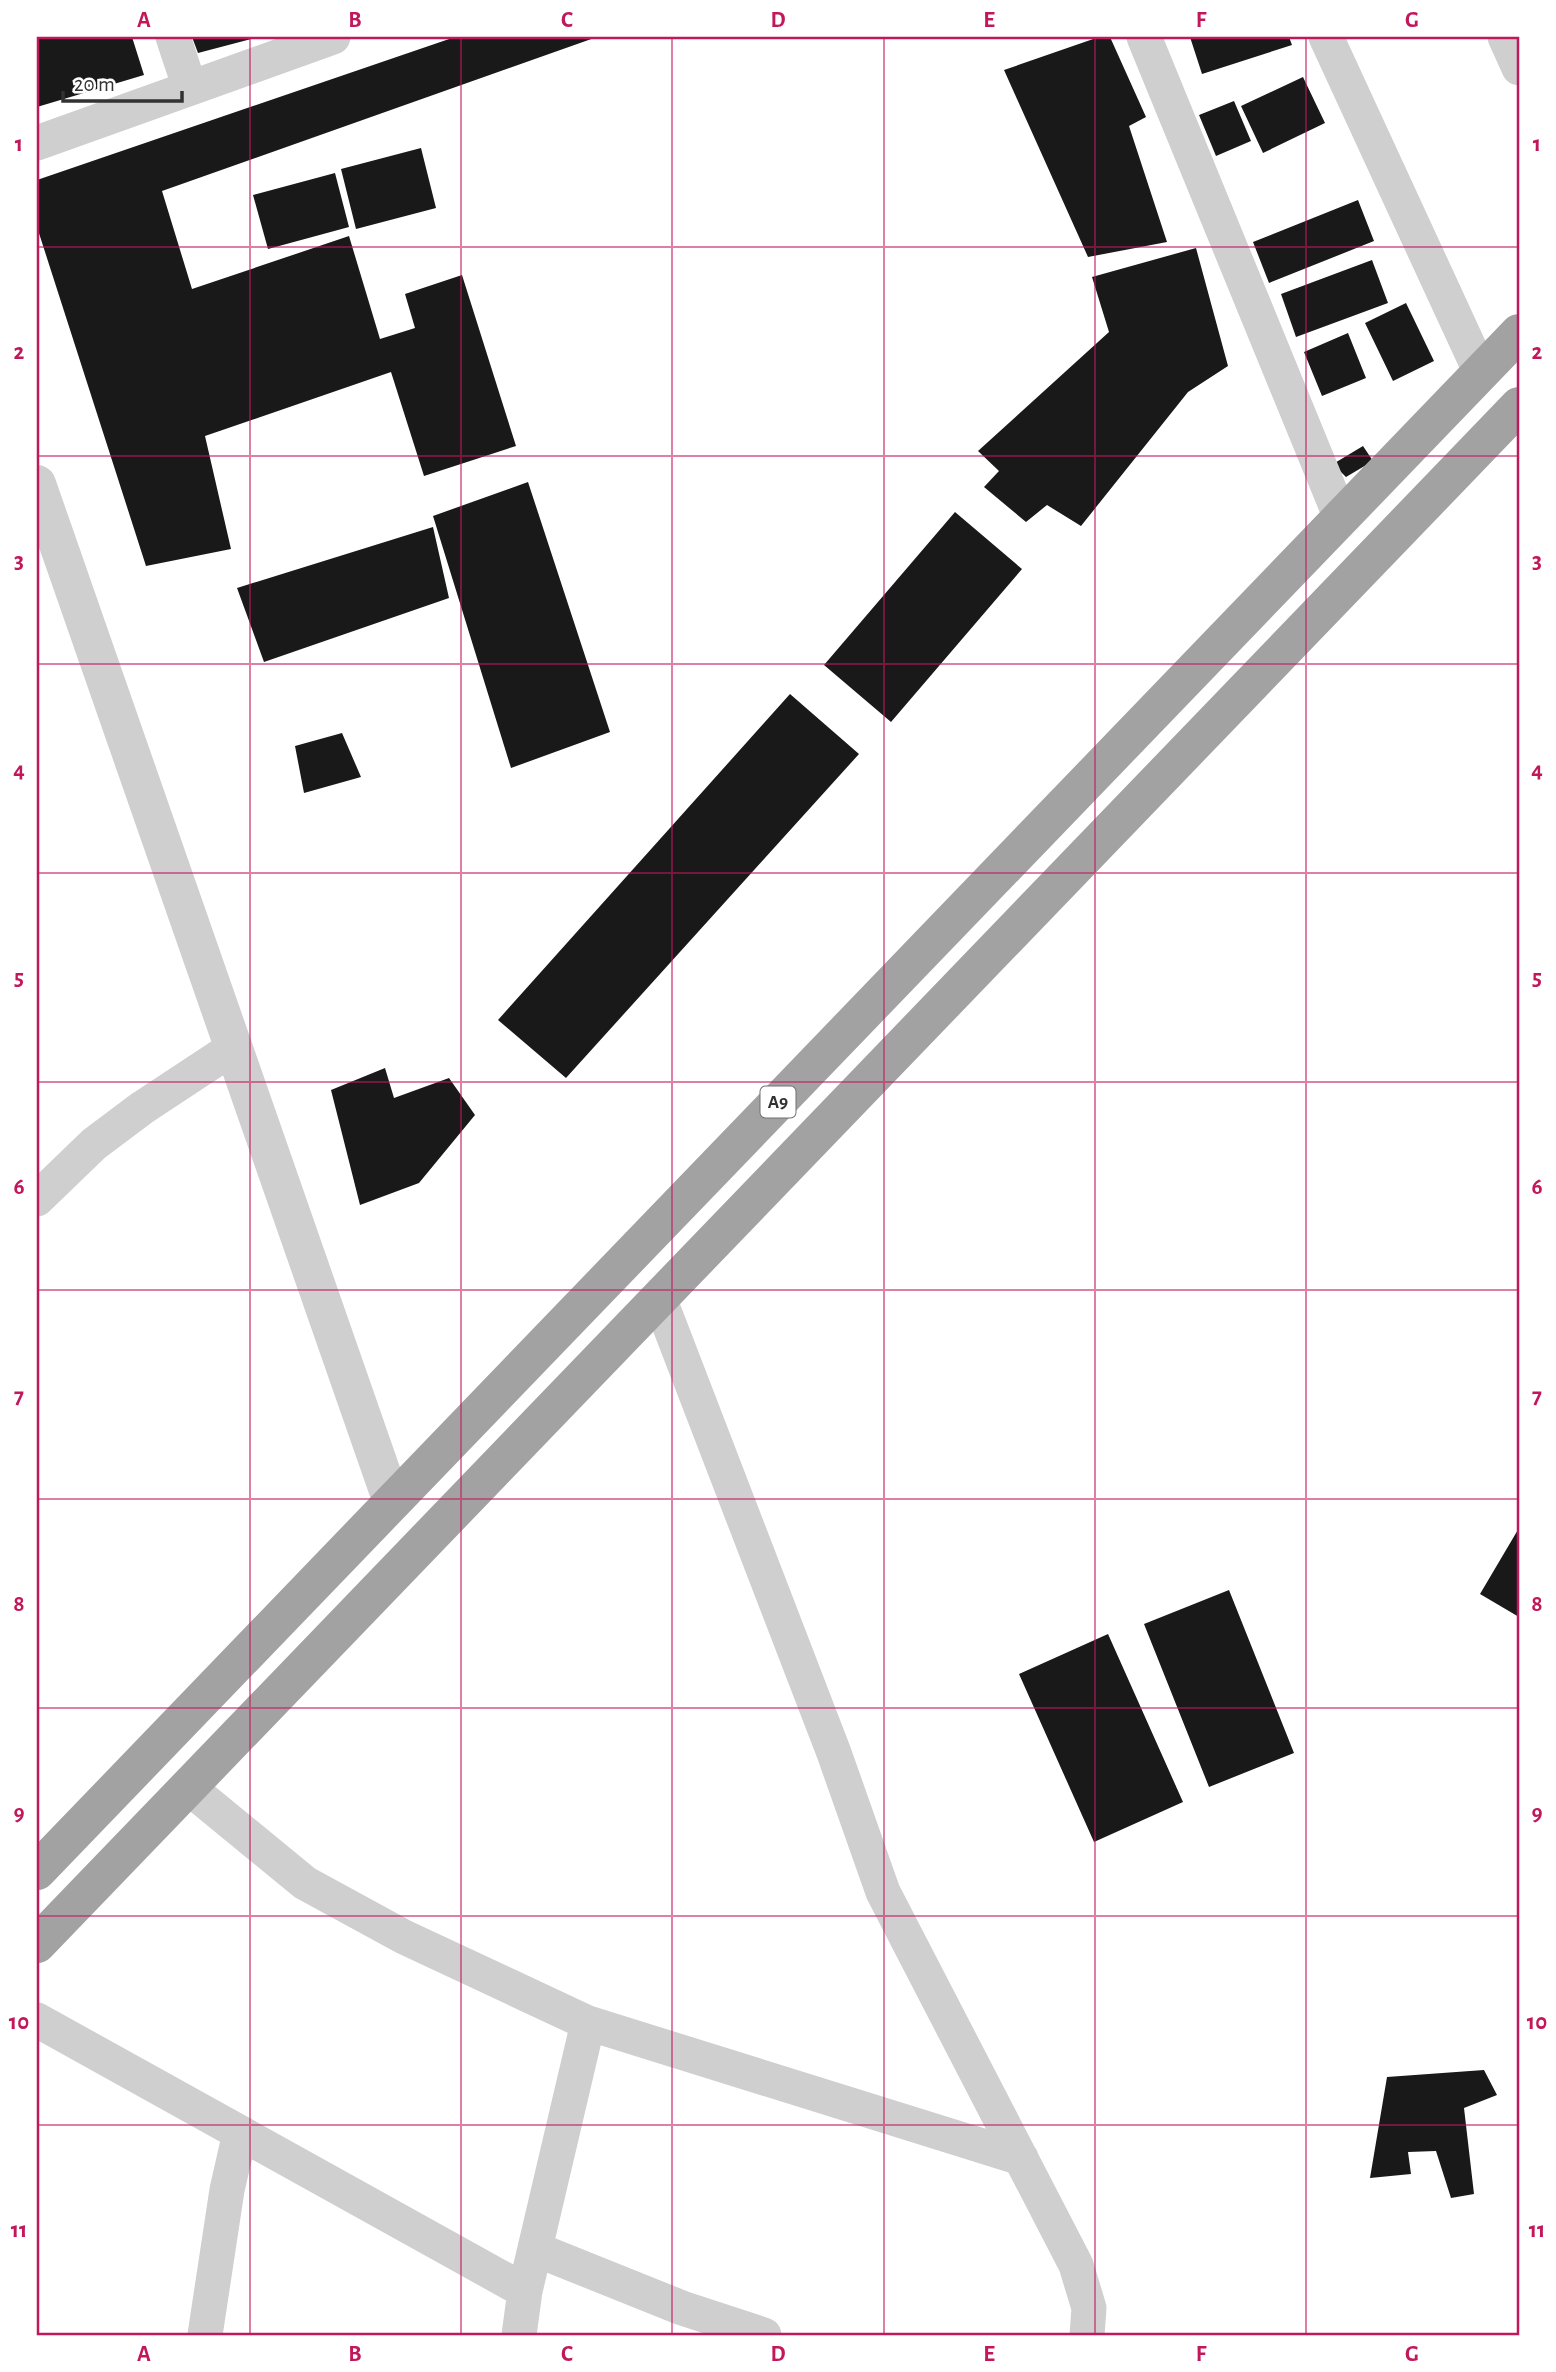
<svg xmlns="http://www.w3.org/2000/svg" width="1556" height="2372" viewBox="0 0 1556 2372" font-family="'Alegreya Sans',sans-serif">
<style>
.building{fill:#191919}
.lines{fill:none;stroke-linecap:round;stroke-linejoin:round}
.minor{stroke:#cfcfcf;stroke-width:35}
.tertiary{stroke:#cfcfcf;stroke-width:38}
.trunk{stroke:#a2a2a2;stroke-width:38}
.grid{fill:none;stroke:#c2185b;stroke-width:2;stroke-opacity:0.55}
.labels{text-anchor:middle;dominant-baseline:central;stroke-width:7;stroke-linejoin:round;paint-order:stroke}
.shield{fill:#fff;stroke:#707070;stroke-width:2}
.shield-label{font-size:19px;font-weight:bold;fill:#323232}
.neatline{fill:none;stroke:#c2185b;stroke-width:2.5}
.grid-label{font-size:23px;text-anchor:middle;font-weight:bold;fill:#c2185b}
</style>
<rect width="100%" height="100%" fill="#fff"/>
<path class="building" d="M37 37H132L144 75 37 107Z
M192 37H255V38L198 53Z
M455 37H597L162 191 192 289 349 236 380 339 415 328 405 294 462 275 516 446 424 476 391 372 205 436 231 549 146 566 37 227V180Z
M1099 37H1110L1146 117 1129 126 1167 242 1088 257 1004 70Z
M1190 37H1289L1292 45 1202 74Z
M1303 77 1325 123 1263 153 1241 106Z
M1234 101 1251 141 1216 156 1199 115Z
M421 148 436 208 356 229 341 169Z
M335 173 349 227 268 249 253 195Z
M1358 200 1374 241 1269 283 1253 242Z
M1196 248 1228 366 1188 392 1081 526 1047 505 1026 522 984 487 999 471 978 451 1109 332 1092 277Z
M1372 260 1388 303 1296 337 1281 294Z
M1406 303 1434 361 1393 381 1365 323Z
M1348 333 1366 378 1322 396 1304 352Z
M1363 446 1373 461 1346 477 1333 464Z
M528 482 610 732 511 768 433 516Z
M955 512 1022 569 891 722 824 665Z
M433 527 449 598 264 662 237 588Z
M790 694 859 754 566 1078 498 1020Z
M342 733 361 777 304 793 295 746Z
M385 1068 394 1098 449 1078 475 1115 419 1183 360 1205 331 1090Z
M1519 1528V1617L1480 1594Z
M1229 1590 1294 1753 1209 1787 1144 1624Z
M1108 1634 1183 1802 1094 1842 1019 1674Z
M1484 2070 1497 2095 1464 2108 1474 2194 1451 2198 1436 2151 1408 2152 1411 2174 1370 2178 1387 2077Z"/>
<g class="lines">
<path class="minor" d="M173 37 190 88
M1144 37 1341 518
M1326 37 1481 373
M1505 37 1519 68
M37 143 333 37
M37 1199 94 1144 142 1108 233 1048
M659 1298 834 1753 883 1892 1076 2265 1089 2308 1087 2335
M188 1787 305 1883 404 1937 588 2023 1021 2158
M37 2020 525 2291
M535 2249 682 2308 764 2335
M205 2335 227 2190 240 2133
M519 2335 525 2291 588 2023"/>
<path class="tertiary" d="M37 484 392 1502"/>
<path class="trunk" d="M37 1871 1519 333
M37 1944 1519 406"/>
</g>
<path class="grid" d="M250 37V2335M461 37V2335M672 37V2335M884 37V2335M1095 37V2335M1306 37V2335M37 247H1519M37 456H1519M37 664H1519M37 873H1519M37 1082H1519M37 1290H1519M37 1499H1519M37 1708H1519M37 1916H1519M37 2125H1519"/>
<g class="labels">
<rect class="shield" x="760.5" y="1086.5" width="35" height="31" rx="5"/>
<g class="shield-label">
<text x="778" y="1102">A9</text>
</g>
</g>
<rect width="1556" height="2372" fill="none" stroke="#ffffff" stroke-width="77"/>
<path d="M63 91v10h119v-10" fill="none" stroke="#323232" stroke-width="3.5"/>
<text x="74" y="91" font-size="21" fill="#323232" stroke="#ffffff" stroke-width="5" paint-order="stroke">20 m</text>
<rect x="38" y="38" width="1480" height="2296" class="neatline"/>
<g class="grid-label">
<text x="144" y="27">A</text>
<text x="355" y="27">B</text>
<text x="567" y="27">C</text>
<text x="778" y="27">D</text>
<text x="989" y="27">E</text>
<text x="1201" y="27">F</text>
<text x="1412" y="27">G</text>
<text x="19" y="151">1</text>
<text x="1537" y="151">1</text>
<text x="19" y="359">2</text>
<text x="1537" y="359">2</text>
<text x="19" y="568">3</text>
<text x="1537" y="568">3</text>
<text x="19" y="777">4</text>
<text x="1537" y="777">4</text>
<text x="19" y="985">5</text>
<text x="1537" y="985">5</text>
<text x="19" y="1194">6</text>
<text x="1537" y="1194">6</text>
<text x="19" y="1403">7</text>
<text x="1537" y="1403">7</text>
<text x="19" y="1611">8</text>
<text x="1537" y="1611">8</text>
<text x="19" y="1820">9</text>
<text x="1537" y="1820">9</text>
<text x="19" y="2029">10</text>
<text x="1537" y="2029">10</text>
<text x="19" y="2237">11</text>
<text x="1537" y="2237">11</text>
<text x="144" y="2361">A</text>
<text x="355" y="2361">B</text>
<text x="567" y="2361">C</text>
<text x="778" y="2361">D</text>
<text x="989" y="2361">E</text>
<text x="1201" y="2361">F</text>
<text x="1412" y="2361">G</text>
</g>
</svg>
